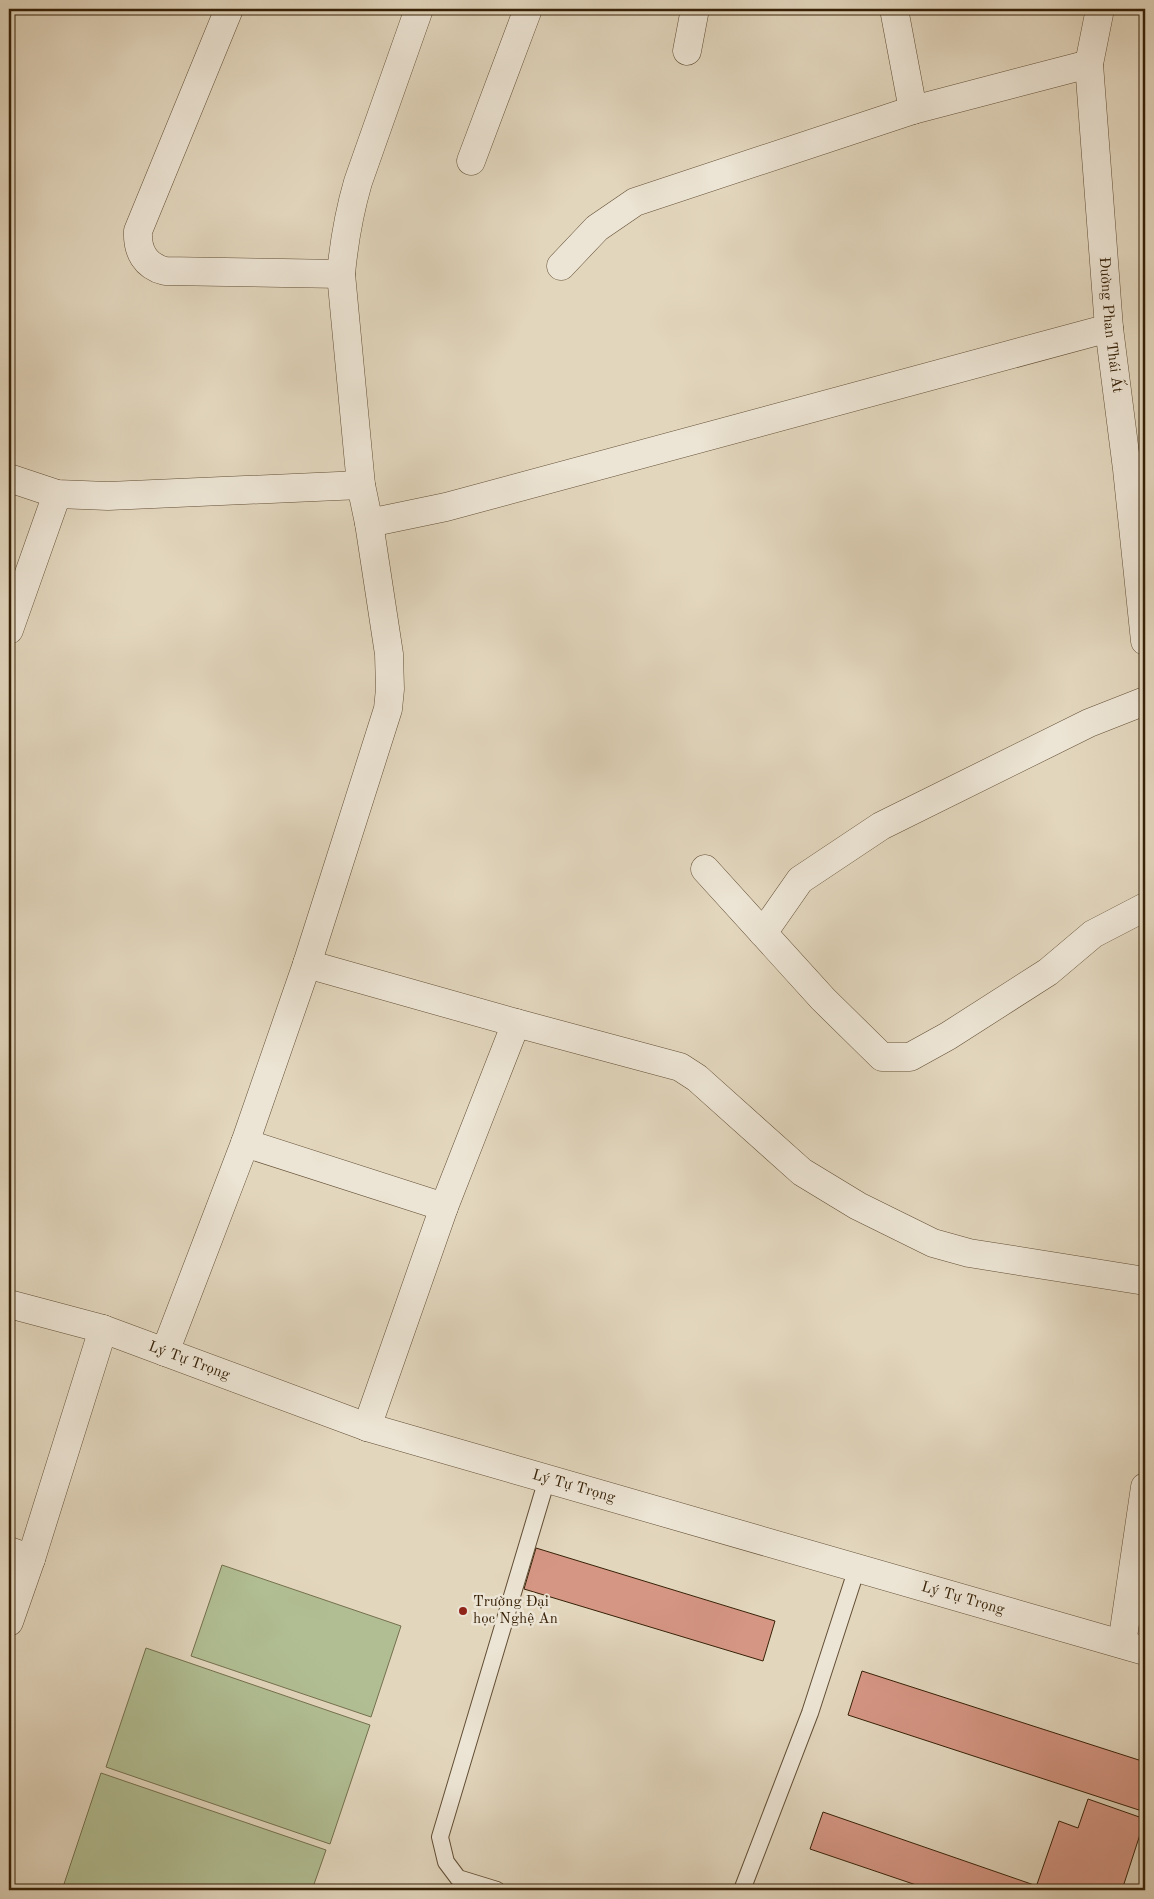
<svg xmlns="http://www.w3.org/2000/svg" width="1154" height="1899" viewBox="0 0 1154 1899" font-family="'Old Standard TT',serif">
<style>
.green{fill:#b1be93;stroke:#74704d}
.building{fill:#d59684;stroke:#372107}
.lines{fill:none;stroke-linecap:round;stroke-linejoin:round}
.service-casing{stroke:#624e34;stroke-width:18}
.minor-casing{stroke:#624e34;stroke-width:29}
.tertiary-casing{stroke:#624e34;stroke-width:29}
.service{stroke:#ece4d4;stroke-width:16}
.minor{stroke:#ece4d4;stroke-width:28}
.tertiary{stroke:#ece4d4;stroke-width:28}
.poi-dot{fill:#8f2418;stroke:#ece4d4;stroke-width:2}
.labels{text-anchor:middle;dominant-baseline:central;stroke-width:5;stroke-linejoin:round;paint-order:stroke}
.street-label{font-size:15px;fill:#372107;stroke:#ece4d4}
.poi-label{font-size:15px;fill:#372107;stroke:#ece4d4;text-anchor:start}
</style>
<rect width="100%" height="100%" fill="#e2d6bd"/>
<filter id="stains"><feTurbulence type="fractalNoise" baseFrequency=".004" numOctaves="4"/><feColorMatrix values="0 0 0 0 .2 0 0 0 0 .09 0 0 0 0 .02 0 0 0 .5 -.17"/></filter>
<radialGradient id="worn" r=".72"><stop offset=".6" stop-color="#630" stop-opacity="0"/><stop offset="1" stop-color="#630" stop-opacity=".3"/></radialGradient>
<path class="green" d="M222 1565 401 1626 371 1717 191 1656Z
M146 1648 370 1725 330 1844 106 1767Z
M101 1773 326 1850 312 1890H62Z"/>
<path class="building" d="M536 1548 775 1621 763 1661 524 1589Z
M862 1671 1145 1762V1812L848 1715Z
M1088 1799 1145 1819 1122 1890H1035L1059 1821 1078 1828Z
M823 1812 1037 1886 1035 1890H931L810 1849Z"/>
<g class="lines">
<defs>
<path id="service" d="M497 1890 458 1878 446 1862 440 1837 547 1479
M742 1890 810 1713 857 1568"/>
<g id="minor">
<path d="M229 9 138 231C137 251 145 266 165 271L341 274"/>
<path d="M894 9 913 110"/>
<path id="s1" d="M1100 9 1089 64 1109 328 1127 469 1145 641"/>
<path d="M687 51 695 9"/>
<path d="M471 161 528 9"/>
<path d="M561 266 597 228 635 202 913 110 1089 64"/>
<path d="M9 478 57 494 108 496 361 485"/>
<path d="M369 523 446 507 1109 328"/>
<path d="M9 630 57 494"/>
<path d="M705 869 823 999 882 1057H910L948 1036 1048 972 1093 934 1145 907"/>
<path d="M763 933 800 880 881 826 1089 723 1145 701"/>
<path d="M307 964 516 1023 680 1067 697 1078 802 1172 858 1206 933 1243 969 1253 1145 1281"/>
<path d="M245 1143 444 1207"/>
<path d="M165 1352 245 1143 307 964 388 709 390 689 389 654 369 523 361 485 341 274C344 242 349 213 358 182L419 9"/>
<path d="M367 1427 444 1207 516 1023"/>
<path d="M9 1551 31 1559"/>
<path d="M9 1622 31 1559 103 1329"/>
<path d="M1122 1644 1145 1487"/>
</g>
<g id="tertiary">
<path id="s2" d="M9 1304 103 1329 367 1427 1145 1651"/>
</g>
</defs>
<use href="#service" class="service-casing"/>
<use href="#minor" class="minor-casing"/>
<use href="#tertiary" class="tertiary-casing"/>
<use href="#service" class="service"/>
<use href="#minor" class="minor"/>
<use href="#tertiary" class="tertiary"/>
</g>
<circle class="poi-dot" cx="463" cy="1611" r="5"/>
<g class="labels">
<g class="street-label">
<text stroke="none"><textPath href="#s1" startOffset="318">Đường Phan Thái Ất</textPath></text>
<text stroke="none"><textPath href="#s2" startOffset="189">Lý Tự Trọng</textPath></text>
<text stroke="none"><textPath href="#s2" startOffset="594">Lý Tự Trọng</textPath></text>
<text stroke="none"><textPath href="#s2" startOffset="999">Lý Tự Trọng</textPath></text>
</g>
<g class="poi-label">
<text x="473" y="1602">Trường Đại<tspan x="473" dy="17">học Nghệ An</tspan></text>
</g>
</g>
<rect width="1154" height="1899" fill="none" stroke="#e2d6bd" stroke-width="30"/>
<rect x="10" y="10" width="1134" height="1879" fill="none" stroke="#372107" stroke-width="2.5"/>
<rect x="15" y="15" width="1124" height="1869" fill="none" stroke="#372107"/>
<rect width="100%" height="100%" filter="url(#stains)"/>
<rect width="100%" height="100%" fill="url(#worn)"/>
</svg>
